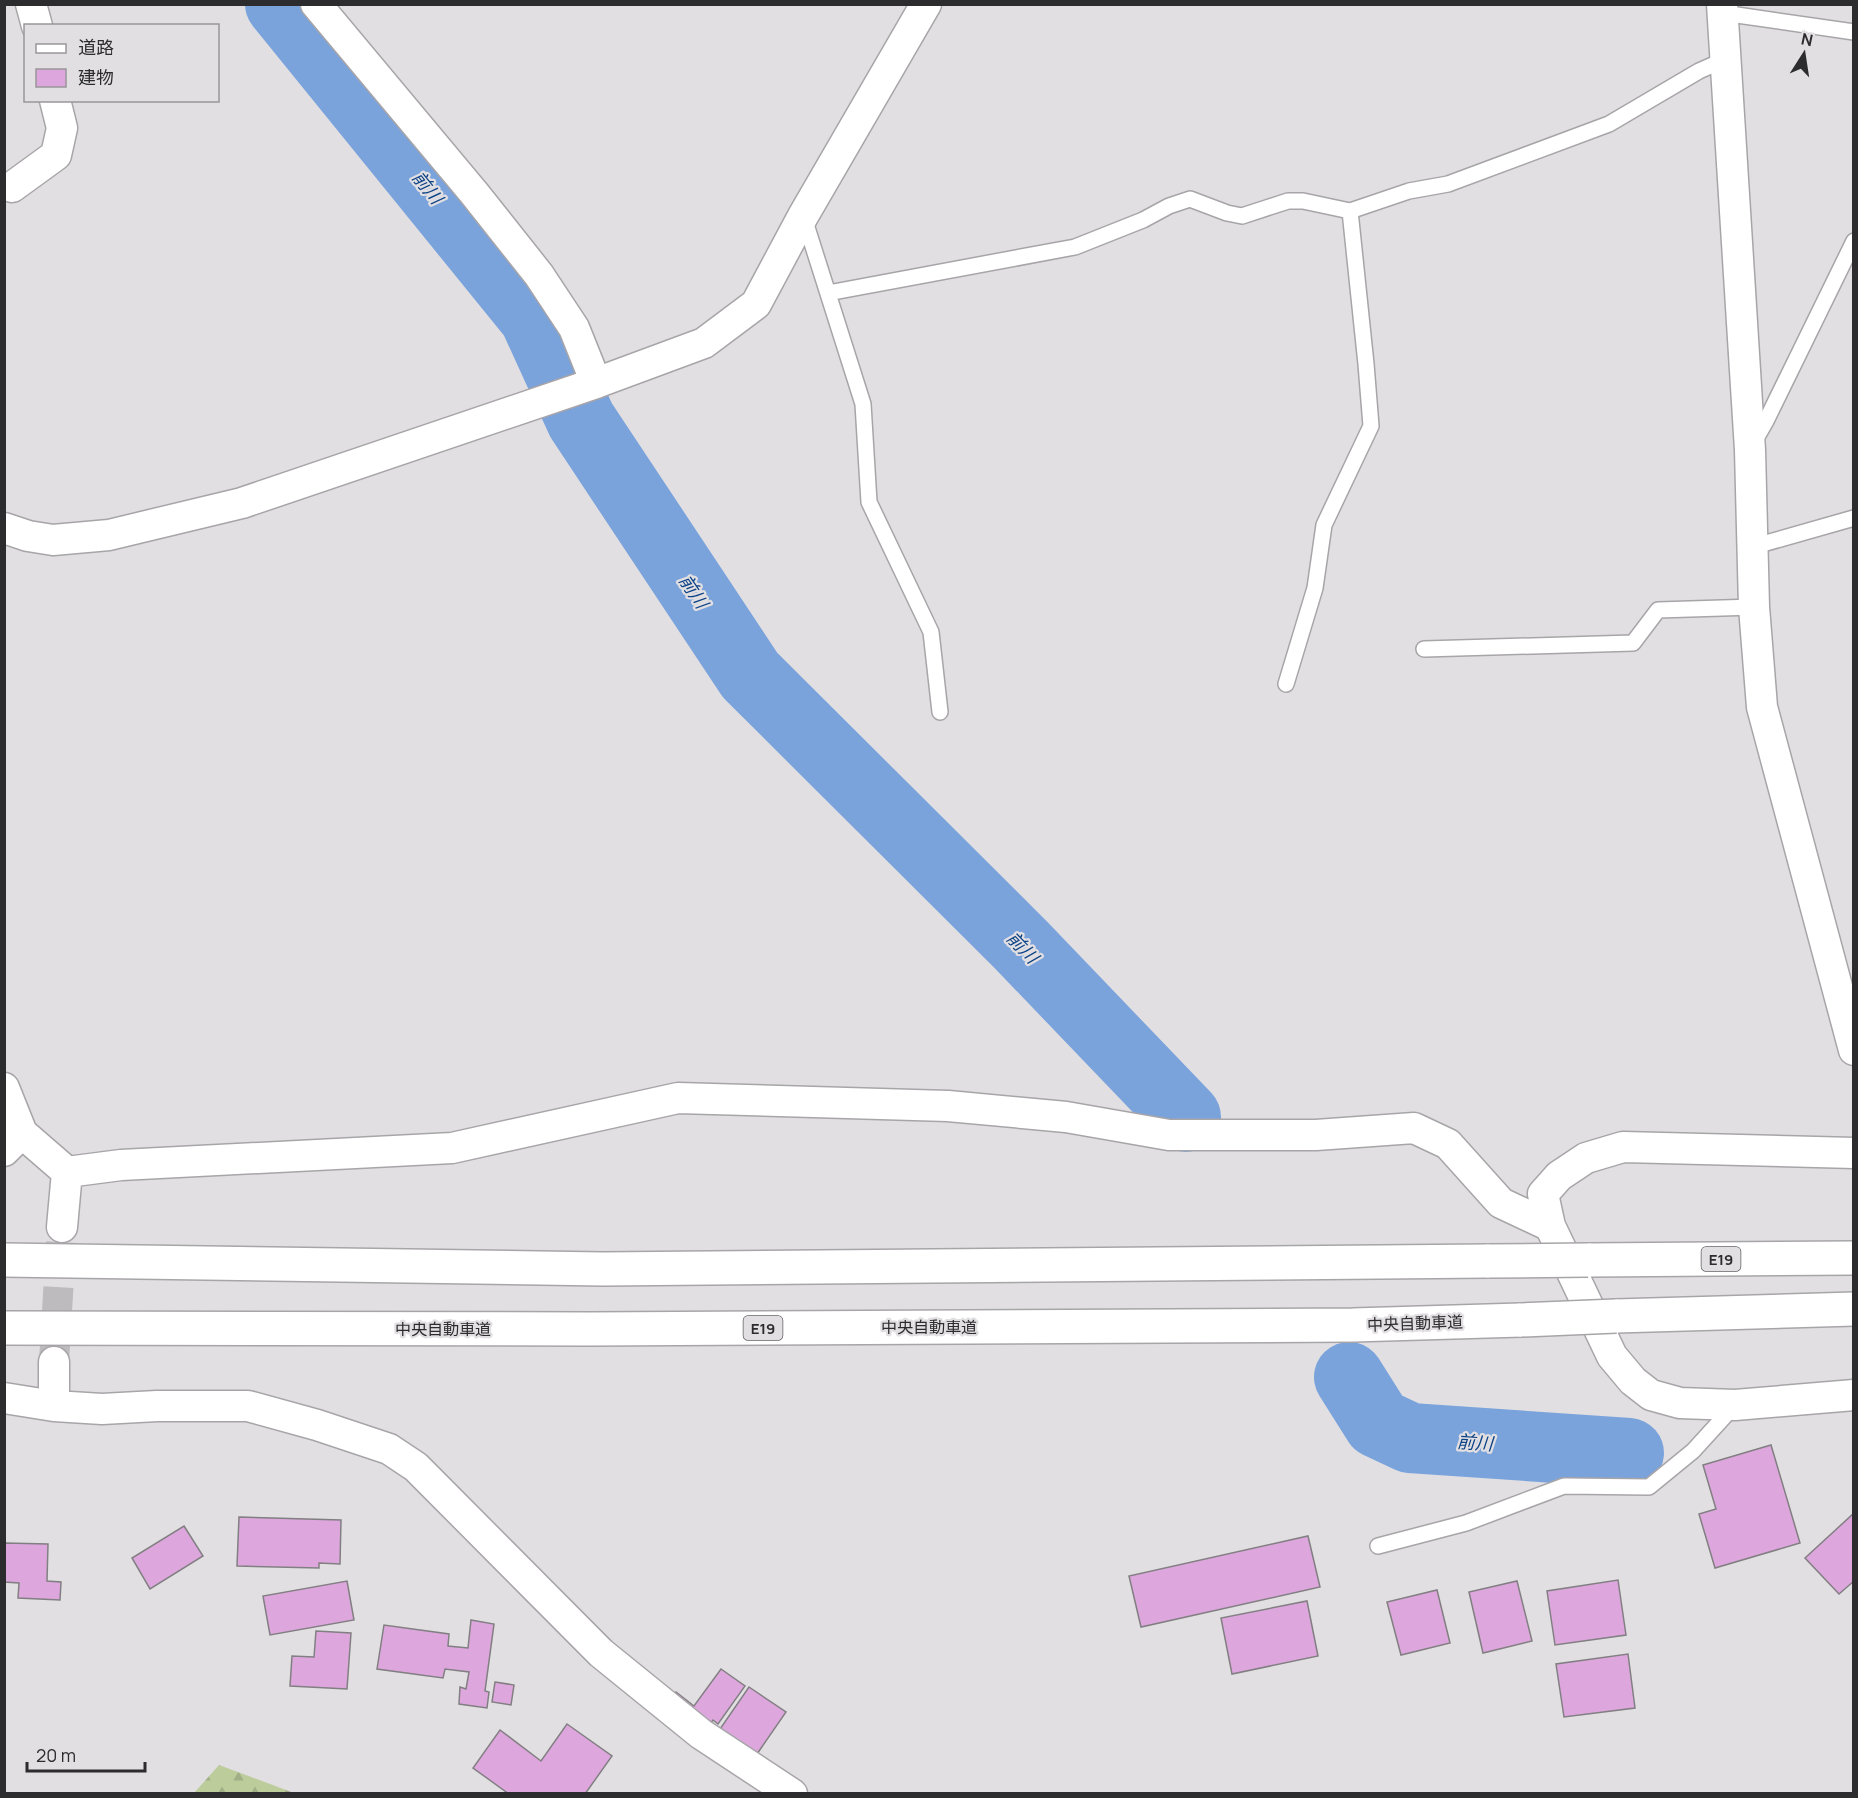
<svg xmlns="http://www.w3.org/2000/svg" width="1858" height="1798" viewBox="0 0 1858 1798" font-family="Manrope,'Noto Sans JP',sans-serif">
<style>
.forest{fill:url(#forest-firs)}
.lines{fill:none;stroke-linecap:round;stroke-linejoin:round}
.river{stroke:#7aa3dc;stroke-width:70}
.building{fill:#dda7de;stroke:#827f82;stroke-width:1.5}
.minor-tunnel{stroke:#bdbbbe;stroke-width:30;stroke-dasharray:30 15;stroke-linecap:butt}
.service-casing{stroke:#a8a5a9;stroke-width:18}
.minor-casing{stroke:#a8a5a9;stroke-width:33}
.motorway-casing{stroke:#a8a5a9;stroke-width:36}
.service{stroke:#fff;stroke-width:15}
.minor{stroke:#fff;stroke-width:30}
.motorway{stroke:#fff;stroke-width:33}
.motorway-bridge-casing{stroke:#a8a5a9;stroke-width:36;stroke-linecap:butt}
.motorway-bridge{stroke:#fff;stroke-width:33}
.labels{text-anchor:middle;dominant-baseline:central;stroke-width:4.5;stroke-linejoin:round;paint-order:stroke}
.shield{fill:#e1dfe2;stroke:#626163;stroke-width:1.5}
.shield-label{font-size:15px;font-weight:bold;fill:#2c2b2d}
.street-label{font-size:16px;fill:#2c2b2d;stroke:#e1dfe2}
.water-label{font-size:18px;font-style:italic;fill:#0c4286;stroke:#e1dfe2}
</style>
<defs>
<pattern id="forest-firs" width="22" height="20" patternUnits="userSpaceOnUse" patternTransform="scale(1.5)"><rect width="22" height="20" fill="#bccc9b"/><path d="M5 1l3.5 6h-7zM16 11l3.5 6h-7z" fill="#a2af86"/></pattern>
</defs>
<rect width="100%" height="100%" fill="#e1dfe2"/>
<path class="forest" d="M219 1765 294 1793H194Z"/>
<g class="lines">
<path class="river" d="M280 4 534 317 581 420 750 675 1021 945 1186 1117
M1349 1377 1378 1423 1410 1438 1629 1453"/>
</g>
<path class="building" d="M1771 1445 1800 1543 1715 1568 1699 1514 1716 1509 1703 1465Z
M1854 1513V1581L1839 1594 1805 1558Z
M239 1517 341 1520 340 1564 319 1563V1568L237 1566Z
M184 1526 203 1556 150 1589 132 1558Z
M1308 1536 1320 1587 1141 1627 1129 1576Z
M4 1543 48 1544 47 1581 61 1582 60 1600 18 1598 19 1583 4 1582Z
M1618 1580 1626 1635 1555 1645 1547 1591Z
M347 1581 354 1620 270 1635 263 1596Z
M1517 1581 1532 1641 1483 1653 1469 1592Z
M1437 1590 1450 1643 1401 1655 1387 1602Z
M1307 1601 1318 1656 1232 1674 1221 1618Z
M471 1620 494 1624 485 1691 489 1692 487 1708 459 1704 460 1687 466 1689 469 1672 445 1669 443 1678 377 1669 384 1625 449 1634 448 1646 468 1648Z
M316 1631 351 1633 347 1689 290 1686 292 1656 314 1657Z
M1628 1654 1635 1708 1564 1717 1556 1664Z
M721 1669 745 1686 718 1724 713 1720 706 1729 669 1702 676 1692 694 1706Z
M495 1682 514 1685 511 1705 492 1702Z
M749 1687 786 1712 757 1754 720 1729Z
M567 1724 612 1756 585 1794H509L473 1768 500 1730 541 1761Z"/>
<g class="lines">
<path class="minor-tunnel" d="M54 1362 62 1227"/>
<defs>
<path id="service" d="M1723 13 1854 32
M804 218 863 404 869 502 931 632 940 712
M828 293 1075 247 1143 220 1169 206 1190 199 1227 213 1242 216 1288 201H1303L1350 211 1409 191 1448 184 1609 124 1699 71 1726 59
M1754 442 1766 421 1854 241
M1752 547 1854 518
M1424 649 1633 643 1658 610 1754 607
M1286 684 1315 588 1324 525 1371 426 1366 364 1350 211
M1378 1546 1466 1523 1564 1486 1649 1487 1693 1451 1734 1406"/>
<path id="minor" d="M31 4 37 26
M316 4 474 193 539 275 574 328 596 383
M1722 4 1750 450 1754 607 1762 707 1854 1050
M12 187 56 155 62 128 55 100
M4 528 28 536 53 540 109 535 242 503 596 383 704 343 756 304 803 216 926 4
M4 1088 22 1133 67 1172 121 1165 452 1148 678 1098 948 1106 1066 1117 1169 1135H1316L1414 1128 1448 1144 1501 1203 1550 1226
M4 1151 22 1133
M1854 1153 1623 1147 1586 1158 1559 1176 1543 1194 1550 1226 1612 1356 1633 1381 1651 1395 1680 1403 1735 1405 1854 1395
M62 1227 67 1172
M4 1398 54 1406 102 1409 157 1406H248L317 1425 389 1449 416 1467 601 1653 701 1734 792 1794
M54 1406V1362"/>
<path id="motorway" d="M4 1260 603 1269 1489 1261
M1588 1260 1854 1258
M1616 1316 1854 1309
M4 1328 590 1329 1353 1325 1521 1320"/>
</defs>
<use href="#service" class="service-casing"/>
<use href="#minor" class="minor-casing"/>
<use href="#motorway" class="motorway-casing"/>
<use href="#service" class="service"/>
<use href="#minor" class="minor"/>
<use href="#motorway" class="motorway"/>
<defs>
<path id="motorway-bridge" d="M1489 1261 1588 1260
M1521 1320 1616 1316"/>
</defs>
<use href="#motorway-bridge" class="motorway-bridge-casing"/>
<use href="#motorway-bridge" class="motorway-bridge"/>
</g>
<g class="labels">
<g class="shield">
<rect x="1701.5" y="1247" width="39" height="24" rx="4.5"/>
<rect x="743.5" y="1316" width="39" height="24" rx="4.5"/>
</g>
<g class="shield-label">
<text x="1721" y="1259">E19</text>
<text x="763" y="1328">E19</text>
</g>
<g class="street-label">
<text transform="translate(1415 1323) rotate(-2)">中央自動車道</text>
<text x="929" y="1327">中央自動車道</text>
<text x="443" y="1329">中央自動車道</text>
</g>
<g class="water-label">
<text transform="translate(428 187) rotate(51)">前川</text>
<text transform="translate(694 591) rotate(56)">前川</text>
<text transform="translate(1023 947) rotate(46)">前川</text>
<text transform="translate(1475 1442) rotate(4)">前川</text>
</g>
</g>
<rect width="1858" height="1798" fill="none" stroke="#2c2b2d" stroke-width="12"/>
<rect x="24" y="24" width="195" height="78" fill="#e1dfe2" stroke="#99979a" stroke-width="1.5"/>
<rect x="36" y="44" width="30" height="9" fill="#ffffff" stroke="#99979a" stroke-width="1.5"/>
<text x="78" y="54" font-size="18" fill="#2c2b2d">道路</text>
<rect x="36" y="69" width="30" height="18" fill="#dda7de" stroke="#99979a" stroke-width="1.5"/>
<text x="78" y="84" font-size="18" fill="#2c2b2d">建物</text>
<g transform="translate(1804 54) rotate(12)" stroke="#e1dfe2" stroke-width="4.5" paint-order="stroke">
<path d="M0-4.5L10 22L0 15L-10 22Z" fill="#2c2b2d"/>
<text y="-9" font-size="16" font-weight="bold" text-anchor="middle" fill="#2c2b2d">N</text>
</g>
<path d="M27 1762v9h118v-9" fill="none" stroke="#2c2b2d" stroke-width="3"/>
<text x="36" y="1762" font-size="18" fill="#2c2b2d" stroke="#e1dfe2" stroke-width="4.5" paint-order="stroke">20 m</text>
</svg>
